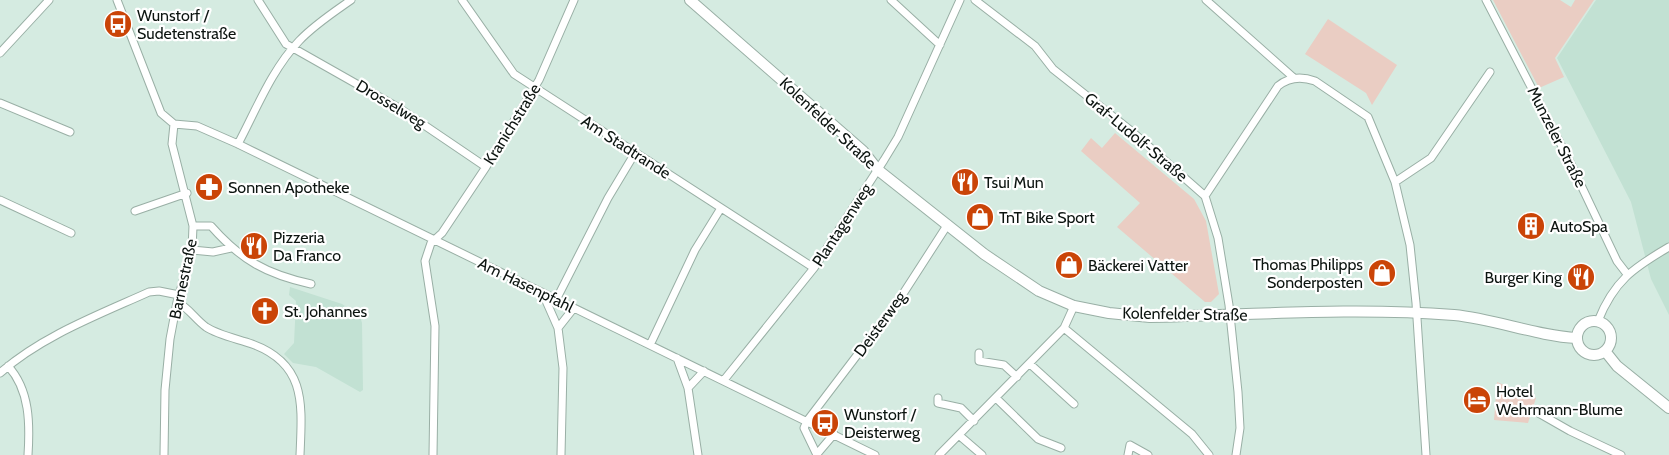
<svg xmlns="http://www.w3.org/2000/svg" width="1669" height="455" viewBox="0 0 1669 455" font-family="Cabin,sans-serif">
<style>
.built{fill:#c2e1d3}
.green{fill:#eacdc3}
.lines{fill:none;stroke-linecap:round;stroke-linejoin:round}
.street-casing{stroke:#99afa5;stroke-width:9}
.secondary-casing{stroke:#99afa5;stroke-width:12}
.street{stroke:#fff;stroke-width:7}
.secondary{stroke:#fff;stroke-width:10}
.labels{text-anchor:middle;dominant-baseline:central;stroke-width:4.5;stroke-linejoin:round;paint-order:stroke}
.poi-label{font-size:16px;fill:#0c1410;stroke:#fff;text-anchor:start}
.street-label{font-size:16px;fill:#0c1410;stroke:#fff}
</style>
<rect width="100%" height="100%" fill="#d5ebe1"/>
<path class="built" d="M1596 0H1669V315L1651 279 1631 202 1557 58Z
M290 287 342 304 360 316 362 323 363 390 360 392 316 367 293 363 284 354 294 343 296 301 289 295Z"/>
<path class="green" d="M1493 0H1560L1571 7 1575 0H1594L1555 58 1564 77 1539 88Z
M1328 19 1397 65 1372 105 1366 93 1305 54Z
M1115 133 1194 199 1206 221 1219 294 1211 302H1205L1117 227 1140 203 1081 151 1091 138 1102 148Z
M1497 382 1536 398 1528 423 1494 420Z"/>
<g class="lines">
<defs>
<path id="street" d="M117 0 161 113 174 124
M258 0 286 44 399 108 486 167
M462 0 514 74 814 268
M891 0 940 45
M975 0 1035 46 1053 69 1130 130 1205 196 1218 238 1229 305 1238 392 1240 428 1236 455
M1206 0 1294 78
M1486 0 1570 162 1617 261 1627 274
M0 53 49 0
M0 103 70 132
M174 124 197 126 238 144 875 455
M238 144C256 110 272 69 299 41 314 25 334 12 351 0
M1395 182 1431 158 1490 72
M1205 196 1278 86C1289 77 1301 76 1315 81L1368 117 1395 182 1410 245 1416 303 1426 455
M0 200 71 233
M135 211 187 193
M193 226H211C241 260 266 274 311 284
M192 250 213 252 231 248
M543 294 558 328 563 368 561 455
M556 300 608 198 635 153
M177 302C189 308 195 319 206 327 218 335 238 339 252 344 307 364 302 405 300 455
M1598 321C1614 281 1633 268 1669 247
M558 328 573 309
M1064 328 1192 434 1209 455
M650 345 695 250 721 208
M979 353V361L1004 365 1017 377
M677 358 688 388 698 455
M1030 364 1074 404
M8 366C30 390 30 424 28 455
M0 373C42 336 98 315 149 292L159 291 179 295
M724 380 814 268 884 160 898 137 960 0
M688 388 704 371
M938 398V403L961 408 974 421
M996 398 1038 439 1061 448
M1535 411 1570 431 1621 455
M960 436 982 455
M817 454 834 434
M164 455 165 390 170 339 177 302 192 250 193 226 172 144 174 124
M433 455 435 326 425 261 431 243 442 233 486 167 539 80 574 0
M817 455 804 428 807 421 899 300 948 224
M939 455 1064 328 1074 306
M1128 455 1130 445 1148 455"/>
<path id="secondary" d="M690 0 863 151 878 170 984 254 1039 291 1074 306 1109 313 1150 317C1251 315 1353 307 1454 315 1496 319 1536 336 1577 338
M1577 338a17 17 0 1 1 34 0a17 17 0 1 1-34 0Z
M1605 351 1617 366 1669 408"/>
</defs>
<use href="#street" class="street-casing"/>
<use href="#secondary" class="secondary-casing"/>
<use href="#street" class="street"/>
<use href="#secondary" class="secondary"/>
</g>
<defs>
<symbol id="bus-disc" viewBox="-11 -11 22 22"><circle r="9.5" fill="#ca4407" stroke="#fff"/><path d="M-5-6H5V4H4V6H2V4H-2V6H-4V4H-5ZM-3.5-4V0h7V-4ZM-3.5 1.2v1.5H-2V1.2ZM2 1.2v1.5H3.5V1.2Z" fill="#fff"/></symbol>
<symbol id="restaurant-disc" viewBox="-11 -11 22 22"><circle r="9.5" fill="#ca4407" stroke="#fff"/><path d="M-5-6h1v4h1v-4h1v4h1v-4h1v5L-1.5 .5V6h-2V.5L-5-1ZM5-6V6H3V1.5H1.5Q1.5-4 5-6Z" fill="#fff"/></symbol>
<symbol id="pharmacy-disc" viewBox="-11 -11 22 22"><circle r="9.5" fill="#ca4407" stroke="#fff"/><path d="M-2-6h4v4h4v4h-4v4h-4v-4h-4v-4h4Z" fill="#fff"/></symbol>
<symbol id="shop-disc" viewBox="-11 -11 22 22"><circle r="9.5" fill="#ca4407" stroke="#fff"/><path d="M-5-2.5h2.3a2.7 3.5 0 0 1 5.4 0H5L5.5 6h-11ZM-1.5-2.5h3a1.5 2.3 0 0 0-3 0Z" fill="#fff"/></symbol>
<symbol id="building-disc" viewBox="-11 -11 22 22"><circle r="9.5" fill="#ca4407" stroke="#fff"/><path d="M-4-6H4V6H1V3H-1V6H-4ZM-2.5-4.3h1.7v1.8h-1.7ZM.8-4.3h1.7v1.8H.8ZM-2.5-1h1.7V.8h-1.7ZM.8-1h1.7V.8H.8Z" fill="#fff"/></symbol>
<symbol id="church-disc" viewBox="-11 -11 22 22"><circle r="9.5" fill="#ca4407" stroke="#fff"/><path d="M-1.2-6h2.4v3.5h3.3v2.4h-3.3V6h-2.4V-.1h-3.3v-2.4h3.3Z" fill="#fff"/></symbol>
<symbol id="hotel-disc" viewBox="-11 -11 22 22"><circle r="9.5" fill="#ca4407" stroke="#fff"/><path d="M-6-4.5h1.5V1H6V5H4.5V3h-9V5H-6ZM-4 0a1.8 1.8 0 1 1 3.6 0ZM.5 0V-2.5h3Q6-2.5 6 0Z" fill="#fff"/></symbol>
</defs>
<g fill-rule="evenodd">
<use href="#bus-disc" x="102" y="8" width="32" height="32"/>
<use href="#restaurant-disc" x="949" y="166" width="32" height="32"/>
<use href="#pharmacy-disc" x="193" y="171" width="32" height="32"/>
<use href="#shop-disc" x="964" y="201" width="32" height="32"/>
<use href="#building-disc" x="1515" y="210" width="32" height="32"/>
<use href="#restaurant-disc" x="238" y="230" width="32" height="32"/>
<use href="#shop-disc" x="1053" y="249" width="32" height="32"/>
<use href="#shop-disc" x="1366" y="257" width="32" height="32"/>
<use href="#restaurant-disc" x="1565" y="261" width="32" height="32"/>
<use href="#church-disc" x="249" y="295" width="32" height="32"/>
<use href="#hotel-disc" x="1461" y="384" width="32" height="32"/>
<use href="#bus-disc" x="809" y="407" width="32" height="32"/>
</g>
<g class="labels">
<g class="poi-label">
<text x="137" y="15">Wunstorf /<tspan x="137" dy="18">Sudetenstraße</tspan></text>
<text x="984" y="182">Tsui Mun</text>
<text x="228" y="187">Sonnen Apotheke</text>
<text x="999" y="217">TnT Bike Sport</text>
<text x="1550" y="226">AutoSpa</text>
<text x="273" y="237">Pizzeria<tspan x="273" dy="18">Da Franco</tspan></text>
<text x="1363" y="264" text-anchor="end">Thomas Philipps<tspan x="1363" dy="18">Sonderposten</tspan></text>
<text x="1088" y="265">Bäckerei Vatter</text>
<text x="1562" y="277" text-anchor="end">Burger King</text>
<text x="284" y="311">St. Johannes</text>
<text x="1496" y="391">Hotel<tspan x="1496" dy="18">Wehrmann-Blume</tspan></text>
<text x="844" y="414">Wunstorf /<tspan x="844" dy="18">Deisterweg</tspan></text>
</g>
<g class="street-label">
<text transform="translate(391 104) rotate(31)">Drosselweg</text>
<text transform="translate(828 123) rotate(43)">Kolenfelder Straße</text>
<text transform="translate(512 124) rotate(-58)">Kranichstraße</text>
<text transform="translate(1136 137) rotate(40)">Graf-Ludolf-Straße</text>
<text transform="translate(1557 137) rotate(63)">Munzeler Straße</text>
<text transform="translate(626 147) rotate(33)">Am Stadtrande</text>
<text transform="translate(842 225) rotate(-57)">Plantagenweg</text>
<text transform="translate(183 279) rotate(-78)">Barnestraße</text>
<text transform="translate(526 285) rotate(26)">Am Hasenpfahl</text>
<text transform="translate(1185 314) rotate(1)">Kolenfelder Straße</text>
<text transform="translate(880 324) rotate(-54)">Deisterweg</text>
</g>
</g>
</svg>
